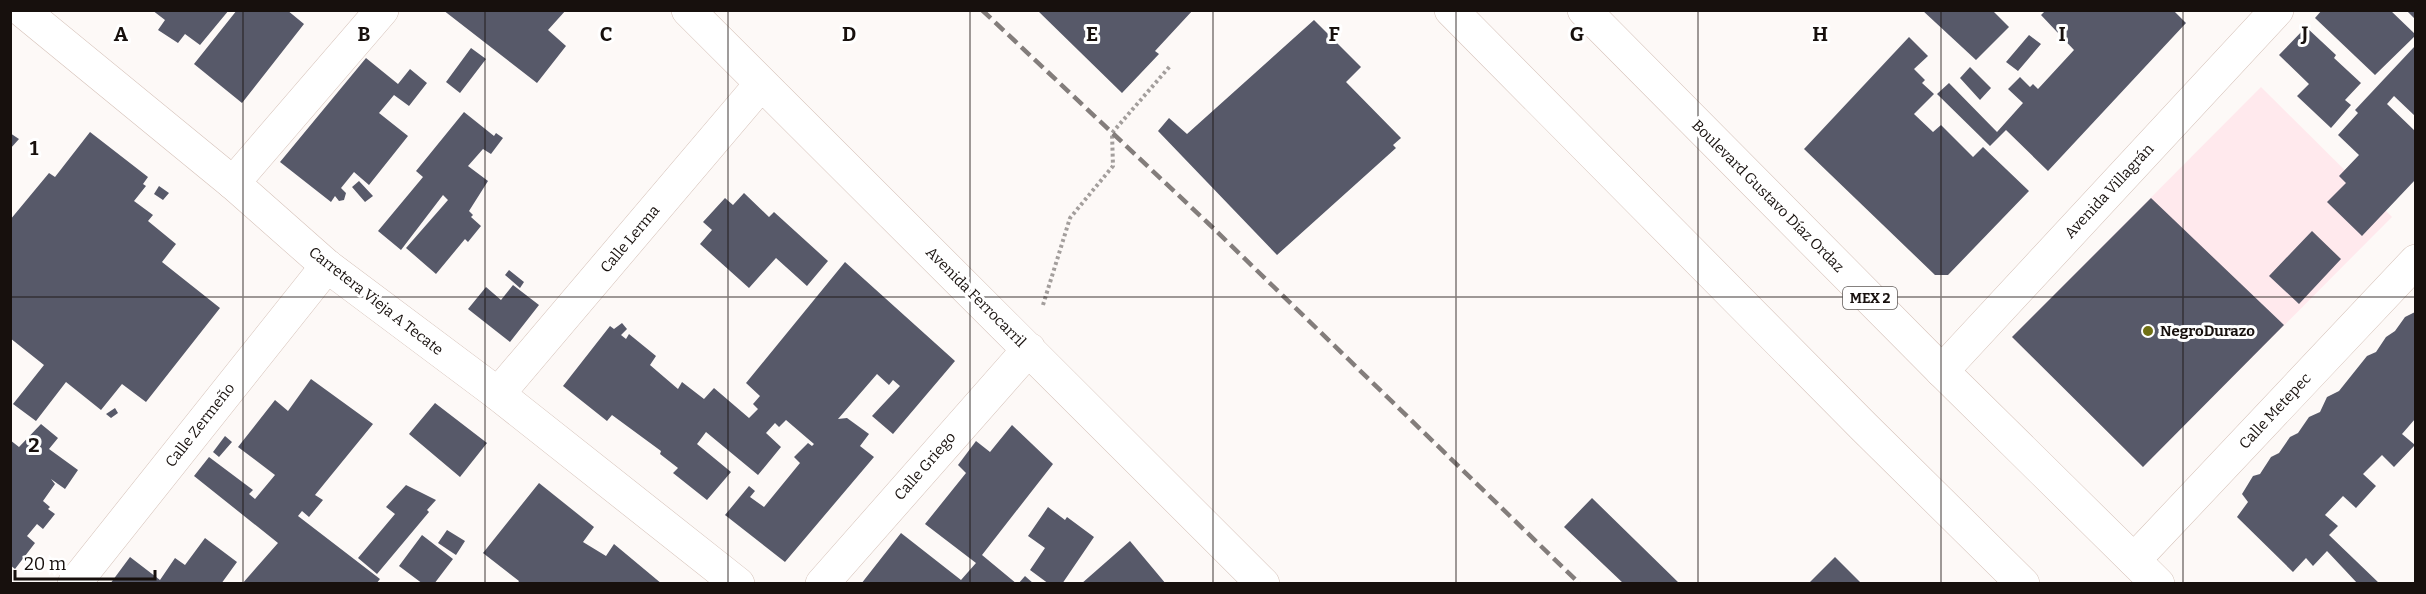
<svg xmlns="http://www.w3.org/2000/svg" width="2426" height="594" viewBox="0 0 2426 594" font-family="Bitter,serif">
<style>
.commercial{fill:#ffe9ed}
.building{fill:#575969}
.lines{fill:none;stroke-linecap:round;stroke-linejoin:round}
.street-casing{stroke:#d5c1b8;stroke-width:34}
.secondary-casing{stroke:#d5c1b8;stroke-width:34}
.primary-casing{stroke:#d5c1b8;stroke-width:34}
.path{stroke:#a39e9c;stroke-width:4;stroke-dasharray:3 3;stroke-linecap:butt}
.street{stroke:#fff;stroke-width:33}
.secondary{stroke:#fff;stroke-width:33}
.primary{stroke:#fff;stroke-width:33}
.rail{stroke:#837d7b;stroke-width:4.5;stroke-dasharray:12 6;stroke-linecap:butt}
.grid{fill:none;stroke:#17100d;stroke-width:1.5;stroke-opacity:0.55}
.poi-dot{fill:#707014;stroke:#fff;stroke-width:2}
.labels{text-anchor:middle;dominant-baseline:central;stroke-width:6;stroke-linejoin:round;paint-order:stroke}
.shield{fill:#fff;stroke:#5d5856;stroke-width:1.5}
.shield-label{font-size:14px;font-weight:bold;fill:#17100d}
.street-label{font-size:15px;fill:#17100d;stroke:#fff}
.poi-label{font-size:15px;font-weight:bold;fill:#17100d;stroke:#fff;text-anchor:start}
.grid-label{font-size:20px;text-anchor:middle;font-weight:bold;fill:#17100d;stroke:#fff;stroke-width:6;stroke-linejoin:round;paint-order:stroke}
</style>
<rect width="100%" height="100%" fill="#fdf9f7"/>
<path class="commercial" d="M2261 87 2392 217 2143 467 2012 337Z"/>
<path class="building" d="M152 10H229L200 45 185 34 178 43 158 30 165 20Z
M237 10H287L304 24 242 103 194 64Z
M443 10H566L548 30 566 46 537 83Z
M1037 10H1193L1155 51 1159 54 1122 93Z
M1922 10H1992L2009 27 1976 60Z
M2046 10H2173L2186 23 2048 171 2006 130 1990 146 1937 94 1949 83 1997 132 2023 103 2008 89 2020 77 2030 87 2033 84 2038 89 2074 50 2041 15Z
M2322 10H2390L2416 35 2375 75 2315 18Z
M2406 10H2415V19Z
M1314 20 1361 67 1346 82 1401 138 1393 145 1396 148 1277 255 1158 131 1169 118 1187 134Z
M2306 27 2336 55 2334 58 2361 83 2345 100 2351 105 2331 128 2297 96 2309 84 2279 55Z
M2029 35 2041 44 2018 71 2006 62Z
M1909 37 1928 56 1914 69 1925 80 1922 83 1934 94 1914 114 1933 132 1941 125 1973 157 1983 147 2029 191 1948 275H1935L1804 149Z
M2415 46V116L2394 96 2387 104 2415 131V180L2362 236 2327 202 2346 183 2339 176 2359 155 2338 135 2358 113 2355 110Z
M471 48 486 59 460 93 446 82Z
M366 58 398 84 410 69 427 83 409 106 394 95 379 113 408 136 369 185 354 172 341 188 346 193 344 200 339 201 335 196 331 202 280 162Z
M1970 67 1991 88 1980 100 1960 78Z
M464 112 494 136 496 133 503 138 491 154 483 149 468 166 488 181 469 211 473 215 471 217 481 226 468 242 465 239 436 274 406 248 448 200 443 195 401 250 378 231 423 177 416 171Z
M90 132 148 177 143 184 146 186 134 201 153 215 148 221 176 244 162 262 220 308 146 402 122 384 101 410 66 382 36 421 13 404 44 365 10 338V220L49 173 55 177Z
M10 133 19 139 10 149Z
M359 181 373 196 365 202 352 187Z
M159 186 169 193 163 200 154 194Z
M744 193 769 217 774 212 828 261 807 286 776 258 749 288 700 244 712 230 703 222 725 198 733 205Z
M2151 198 2284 325 2143 467 2012 337Z
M2312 231 2341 259 2299 304 2269 276Z
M845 262 955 361 893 434 872 416 900 386 893 380 889 385 877 374 838 419 847 418 869 434 860 446 874 457 785 562 725 515 749 486 755 491 750 497 764 507 800 463 794 457 808 443 812 446 814 444 786 420 779 427 775 423 766 433 781 447 758 475 706 432 697 444 731 472 707 500 673 473 678 468 660 454 661 451 612 415 607 421 563 386 610 326 614 329 622 323 627 329 621 335 626 339 629 334 656 356 650 365 678 389 682 382 704 399 714 388 749 418 758 409 753 404 760 396 746 383Z
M509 270 524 282 520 288 505 275Z
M513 285 539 305 510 342 468 309 486 287 501 300Z
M2415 312V419L2402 434 2415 445 2394 467 2382 455 2363 474 2376 486 2356 508 2343 496 2325 515 2338 526 2329 535 2380 584H2358L2327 551 2313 566 2306 558 2293 572 2237 517 2248 502 2242 494 2253 476 2260 474 2271 457 2279 453 2290 437 2298 433 2309 417 2320 412 2327 397 2339 391 2367 356 2376 352 2386 337 2395 331 2405 317Z
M311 379 373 424 315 495 323 500 309 517 302 511 298 516 380 579 376 584H242L278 543 194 476 209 457 253 490 249 494 255 499 275 475 238 447 275 400 288 411Z
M435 403 487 443 460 477 409 434Z
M115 408 118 413 111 418 106 414Z
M41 424 58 438 49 449 78 470 65 489 51 479 55 484 43 501 50 507 48 509 55 514 43 529 37 524 27 536 35 543 15 569 10 565V440L19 447Z
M1012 425 1053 464 982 555 1017 584H861L901 533 961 580 976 563 925 524 966 473 958 465 976 441 990 452Z
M225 436 232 442 219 457 213 452Z
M539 483 594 527 583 542 606 556 614 544 662 584H517L519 581 483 553Z
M406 485 436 500 427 510 429 512 377 574 358 558 395 514 386 507Z
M1592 498 1680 584H1624L1564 527Z
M1048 507 1065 520 1067 517 1094 537 1062 584H1049L1030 570 1045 548 1028 536Z
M447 530 465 541 456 555 438 543Z
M422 535 453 559 434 584H423L399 566Z
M205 538 237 562 221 584H110L130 557 160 580 175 558 185 565Z
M1130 541 1166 584H1081Z
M1835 557 1862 584H1808Z
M1025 576 1034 584H1018Z"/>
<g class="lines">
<defs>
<path id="street" d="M688 10 1263 584
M233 183 382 10
M1942 371 2277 10
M498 394 761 84
M2134 560 2416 261
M74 584 327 266
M822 584 1029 349"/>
<path id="secondary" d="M22 10 233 183 327 266 498 394 738 584"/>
<path id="primary" d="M1451 10 1864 427 2023 584
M1584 10 1942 371 2158 584"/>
</defs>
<use href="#street" class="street-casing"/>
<use href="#secondary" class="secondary-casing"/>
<use href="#primary" class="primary-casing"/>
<path class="path" d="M1043 305 1070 218 1113 166 1112 133 1171 65"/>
<use href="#street" class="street"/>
<use href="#secondary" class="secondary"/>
<use href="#primary" class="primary"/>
<path class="rail" d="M982 10 1210 225 1580 584"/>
</g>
<path class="grid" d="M243 10V584M485 10V584M728 10V584M970 10V584M1213 10V584M1456 10V584M1698 10V584M1941 10V584M2183 10V584M10 297H2416"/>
<circle class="poi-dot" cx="2148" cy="331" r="6"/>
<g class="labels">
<rect class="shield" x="1843" y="287" width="54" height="22" rx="4.5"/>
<g class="shield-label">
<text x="1870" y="298">MEX 2</text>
</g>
<g class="street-label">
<text transform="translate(2109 191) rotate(-47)">Avenida Villagrán</text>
<text transform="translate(1768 196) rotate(45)">Boulevard Gustavo Díaz Ordaz</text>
<text transform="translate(630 239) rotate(-50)">Calle Lerma</text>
<text transform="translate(976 297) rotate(45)">Avenida Ferrocarril</text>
<text transform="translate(376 301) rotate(38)">Carretera Vieja A Tecate</text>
<text transform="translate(2275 411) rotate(-47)">Calle Metepec</text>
<text transform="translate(200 425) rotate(-52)">Calle Zermeño</text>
<text transform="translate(925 466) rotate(-49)">Calle Griego</text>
</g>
<g class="poi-label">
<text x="2160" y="331">NegroDurazo</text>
</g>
</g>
<g class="grid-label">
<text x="121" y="41">A</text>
<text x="364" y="41">B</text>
<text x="606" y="41">C</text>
<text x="849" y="41">D</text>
<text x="1092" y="41">E</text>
<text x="1334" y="41">F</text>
<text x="1577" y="41">G</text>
<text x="1820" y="41">H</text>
<text x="2062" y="41">I</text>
<text x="2305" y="41">J</text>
<text x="34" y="155">1</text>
<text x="34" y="452">2</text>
</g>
<rect width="2426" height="594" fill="none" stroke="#17100d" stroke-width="24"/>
<path d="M15 570v9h140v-9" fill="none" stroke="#17100d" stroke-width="3"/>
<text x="24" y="570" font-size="18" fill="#17100d" stroke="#ffffff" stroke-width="4.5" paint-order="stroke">20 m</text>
</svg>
